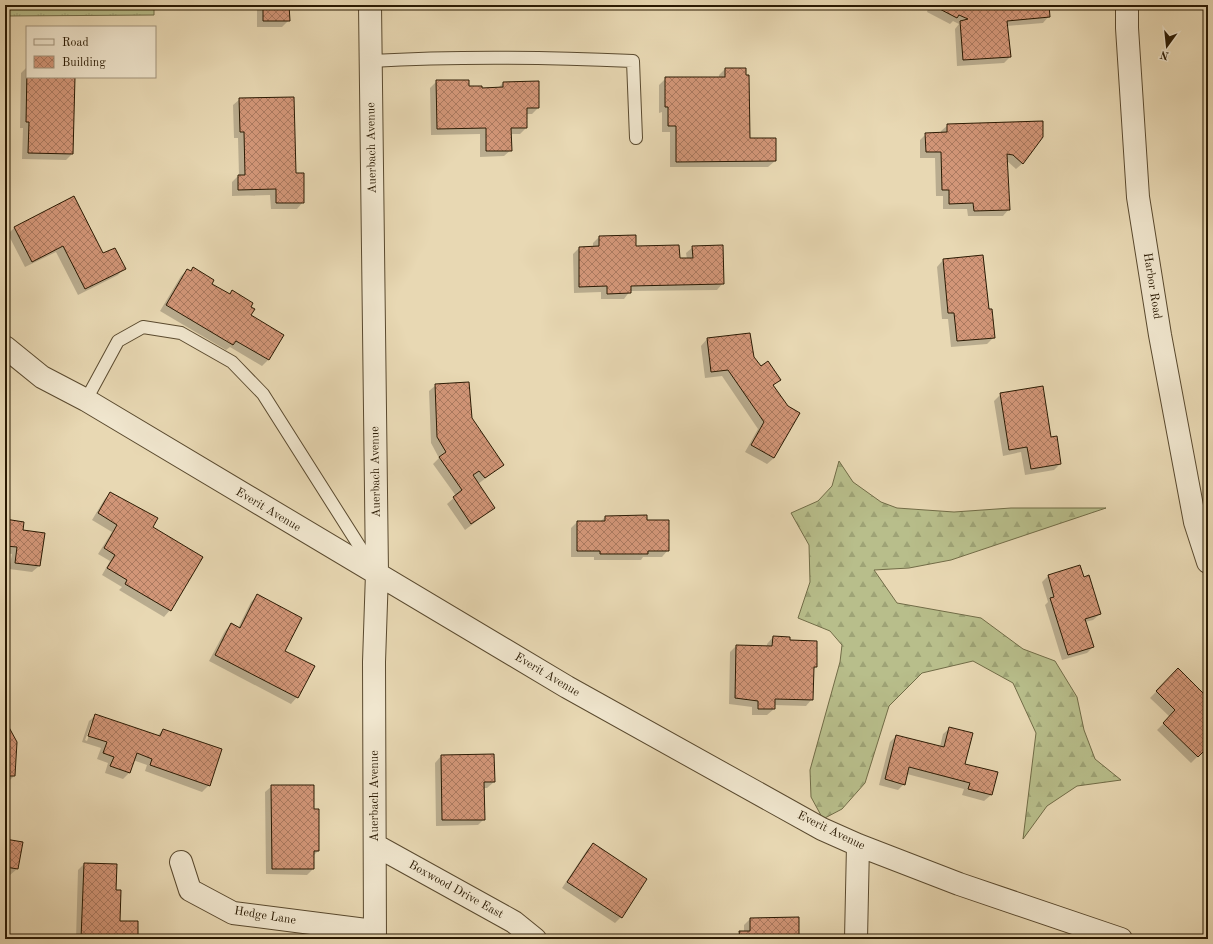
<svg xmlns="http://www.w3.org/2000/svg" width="1213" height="944" viewBox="0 0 1213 944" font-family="'Old Standard TT',serif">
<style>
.grass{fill:url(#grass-tufts);stroke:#716c47}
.forest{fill:url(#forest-firs);stroke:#716c47}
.shadow{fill:#0003;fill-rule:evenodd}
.building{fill:url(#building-cross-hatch);stroke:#2a1a03}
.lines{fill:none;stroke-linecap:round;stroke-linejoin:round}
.lane-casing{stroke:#5a4a2f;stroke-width:14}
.street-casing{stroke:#5a4a2f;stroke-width:24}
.lane{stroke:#f0e6ce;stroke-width:12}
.street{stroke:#f0e6ce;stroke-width:22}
.labels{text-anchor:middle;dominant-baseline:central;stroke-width:3.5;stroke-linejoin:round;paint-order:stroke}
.street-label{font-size:12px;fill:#2a1a03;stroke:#f0e6ce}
</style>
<defs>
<pattern id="grass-tufts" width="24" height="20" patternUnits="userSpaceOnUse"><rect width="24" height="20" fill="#b8be8b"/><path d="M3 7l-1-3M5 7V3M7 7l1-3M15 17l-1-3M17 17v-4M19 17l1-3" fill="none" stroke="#9ea376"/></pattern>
<pattern id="forest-firs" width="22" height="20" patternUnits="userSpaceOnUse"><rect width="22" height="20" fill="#b8be8b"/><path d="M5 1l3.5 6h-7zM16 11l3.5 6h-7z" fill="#9ea376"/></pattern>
<pattern id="building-cross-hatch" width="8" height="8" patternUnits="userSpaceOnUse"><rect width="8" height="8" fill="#d29678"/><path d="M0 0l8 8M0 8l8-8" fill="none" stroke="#ab7a60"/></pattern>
</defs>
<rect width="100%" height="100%" fill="#e8d8b3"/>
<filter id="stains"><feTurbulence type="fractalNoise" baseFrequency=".005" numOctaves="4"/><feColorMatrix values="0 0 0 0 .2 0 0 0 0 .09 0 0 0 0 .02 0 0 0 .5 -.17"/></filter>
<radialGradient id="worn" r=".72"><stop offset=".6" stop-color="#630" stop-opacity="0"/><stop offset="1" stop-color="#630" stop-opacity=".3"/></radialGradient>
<path class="grass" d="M5 5H154V15L5 16Z"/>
<path class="forest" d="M839 461 853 482 881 502 897 508 954 512 1011 508H1106L951 560 909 568 874 570 897 603 981 618 1023 649 1055 661 1077 697 1084 730 1095 759 1121 780 1077 786 1047 806 1023 839 1036 733 1013 683 973 661 922 673 889 706 865 783 842 809 823 819 811 797 810 770 840 662 842 645 830 631 798 618 810 582 809 545 791 513 818 501 832 486Z"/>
<path class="shadow" d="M257 5H288L289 20 282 27H257Z
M515 5H543L541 8H515Z
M922 5H1048L1049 16 1043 23 1007 26 1010 57 1004 63 957 66 955 29 959 24 953 21 950 24 927 12 928 9Z
M27 67V77H74L72 154 66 160 22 159 23 128H20L21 73Z
M725 69 745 76 749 139H775V161L768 167H670V132H662V112L659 113V85L666 78H719V75Z
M437 81 481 89H497L503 83 538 108 532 114H526V128L520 134H511V150L504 156 480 157V134L431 135 430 88Z
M240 99 303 202 297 209H271L270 195 232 196V182L239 175 238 138H234L233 105Z
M1042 122 1023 163 1016 169 1006 160 1009 209 1003 216H968L967 209H943V196H936L935 158H920V140L926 134 941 133V131L948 125Z
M73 198 103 255 124 268 118 275 78 295 56 252 25 267 8 234 14 228Z
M599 237 679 259H687L686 253 693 247 723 283 717 290 630 291 624 299H601V292L574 293 573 254 579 248 593 247V243Z
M983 256 988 310 994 337 987 344 951 347 948 319H942L937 267 943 260Z
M193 268 211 284 229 295 232 292 250 315 283 335 268 360 262 366 230 347 226 350 160 311 181 276 187 270 190 272Z
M707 339 760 368 779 380 773 386 787 407 799 413 774 458 767 464 745 452 758 429 722 376 705 378 701 346Z
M436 385 471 418 503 465 478 484 494 508 465 530 447 504 456 496 433 464 439 458 431 443 429 391Z
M1001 394 1050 438 1060 464 1054 470 1025 475 1021 452 1003 456 994 401Z
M110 493 151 528 202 557 170 610 164 617 119 590 122 587 102 575 110 561 98 554 112 532 92 520 104 500Z
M605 517 647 521 668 550 662 557H643L641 560H594V557H571V528L577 522H600Z
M5 520 22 530 44 534 39 566 32 572 9 569 12 554 5 553Z
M1079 566 1100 614 1093 620 1085 622 1093 647 1087 653 1062 660 1045 605 1048 602 1042 582 1048 576Z
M257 596 284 651 297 697 291 704 209 661 225 631 231 624 238 628 251 602Z
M773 637 789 641 816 667 813 670 812 699 806 706 774 705V709L767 715H752V707L729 704 730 652 736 646H767V644Z
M1178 669 1208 699V726L1203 731 1208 736V746L1191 763 1157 730 1170 717 1150 698Z
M96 715 157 736 163 730 209 785 202 792 145 771 147 765 133 760 129 773 123 779 105 773 108 763 97 759 101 748 82 742 89 721ZM92 721H94L87 741 85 740Z
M5 722 14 776 8 782H5Z
M950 728 963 764 991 795 984 801 962 795 964 789 907 774 904 784 898 790 879 785 890 742 896 736 940 747 943 734Z
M441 756 494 782 487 788H483L484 819 478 825 436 826 435 763Z
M272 786 313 810 318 851 313 856V869L307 875 266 874 265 792Z
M5 840 21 843 17 869 10 875 5 874Z
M593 844 621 917 615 923 562 888 587 850Z
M84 864 116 865 115 891 119 922 137 939H76L78 870Z
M750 919 798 939H734L740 932H744V925Z"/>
<path class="building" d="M263 5H289L290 21H263Z
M932 5H1049L1050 17 1007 21 1011 57 963 60 960 21 968 19 959 15 957 18Z
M725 68H746V75H749L750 138H776V161L676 162V126H668V107H665V77H725Z
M27 69V77H75L73 154 28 153 29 122H26Z
M436 80H469V86H482V88L503 87V82L539 81V108H527V128H511L512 151H486V128L437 129Z
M294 97 296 173H304V203H276V189L238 190V175H245L244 132H240L239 98Z
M1043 121V137L1023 164 1013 155 1007 154 1010 210 974 211 973 203 949 204V190H942L941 152H926L925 133 947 132V124Z
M74 196 103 253 115 248 126 269 85 289 63 246 32 262 14 227Z
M636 235V246L679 245 680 258H693L692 246 723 245 724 284 631 286V293L607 294V286L579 287V247L599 246V236Z
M983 255 989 309H992L995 338 957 341 954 313H948L943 259Z
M193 267 214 280 212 284 230 294 232 290 253 303 251 307 255 309 251 315 284 335 269 360 236 341 233 345 166 305 187 269 191 271Z
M750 333 754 357 761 366 768 361 781 380 773 385 788 406 800 413 774 458 751 445 764 422 728 370 711 372 707 338Z
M469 382 472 418 504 465 485 478 479 471 473 475 495 508 471 524 453 497 462 490 439 457 446 452 437 437 435 384Z
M1043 386 1051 437 1057 436 1061 464 1031 469 1027 447 1009 450 1000 393Z
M110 492 158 518 153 527 203 557 171 611 125 584 127 580 107 568 115 555 104 548 117 525 98 513Z
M647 515V520H669V551H648V554H600V551H577V521H605V516Z
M5 519 24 522 23 530 45 533 40 566 15 563 17 547 5 546Z
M1080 565 1084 577 1089 575 1101 614 1085 619 1094 647 1068 655 1050 598 1054 597 1048 575Z
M257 594 302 618 285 651 315 666 298 698 215 655 231 623 240 628Z
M773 636 790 637V640L817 641V667H814L813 700 775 699V709H758V701L735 698 736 645 772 646Z
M1178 668 1208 698V728L1204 731 1208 735V747L1198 757 1163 723 1175 710 1156 691Z
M95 714 160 736 163 729 222 749 210 786 150 765 152 759 137 753 130 773 110 766 114 757 103 753 107 742 88 736Z
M5 720 17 742 15 776H5Z
M949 727 973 733 965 764 998 772 992 795 968 789 970 783 909 767 905 785 885 779 896 735 944 747Z
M494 754 495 782H484L485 820H442L441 755Z
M271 785H314V809H319V851H314V869H272Z
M5 839 23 842 18 869 5 867Z
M593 843 647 879 622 918 567 882Z
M84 863 117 864 116 890H121L120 921H138V939H81Z
M799 917V939H740L739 931H750V918Z"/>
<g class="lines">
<defs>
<path id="lane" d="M371 61C458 56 545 57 633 61L636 138
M86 400 118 341 143 327 181 333 232 362 263 394 372 566"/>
<path id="street" d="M370 5 377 573 374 662 375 939
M1127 5V28L1138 197 1160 335 1195 522 1208 562
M5 347 42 377 86 400 567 687 822 829 858 845 959 884 1121 939
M375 845 514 922 535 939
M181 862 190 890 233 913 374 931
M856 939 858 845"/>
</defs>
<use href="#lane" class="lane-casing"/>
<use href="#street" class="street-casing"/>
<use href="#lane" class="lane"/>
<use href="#street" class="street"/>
</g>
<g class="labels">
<g class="street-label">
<text transform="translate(372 148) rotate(-91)">Auerbach Avenue</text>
<text transform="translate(1152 286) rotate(81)">Harbor Road</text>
<text transform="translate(376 472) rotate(-91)">Auerbach Avenue</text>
<text transform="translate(268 510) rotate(31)">Everit Avenue</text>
<text transform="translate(547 675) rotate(31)">Everit Avenue</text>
<text transform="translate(375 796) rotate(-90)">Auerbach Avenue</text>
<text transform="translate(831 831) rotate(26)">Everit Avenue</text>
<text transform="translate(456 890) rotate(29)">Boxwood Drive East</text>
<text transform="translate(265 916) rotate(9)">Hedge Lane</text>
</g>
</g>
<rect width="1213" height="944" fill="none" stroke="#e8d8b3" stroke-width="20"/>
<rect x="6" y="6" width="1201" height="932" fill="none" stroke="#2a1a03" stroke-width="2"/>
<rect x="10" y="10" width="1193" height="924" fill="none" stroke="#2a1a03"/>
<rect x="26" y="26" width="130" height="52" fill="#f0e6ce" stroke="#a1947d"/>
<rect x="34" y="39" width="20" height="6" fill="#f0e6ce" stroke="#a1947d"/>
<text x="62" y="46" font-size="12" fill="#2a1a03">Road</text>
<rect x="34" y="56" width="20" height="12" fill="url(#building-cross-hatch)" stroke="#a1947d"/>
<text x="62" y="66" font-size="12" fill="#2a1a03">Building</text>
<g transform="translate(1167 46) rotate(195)" stroke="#f0e6ce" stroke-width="3" paint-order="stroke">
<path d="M0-3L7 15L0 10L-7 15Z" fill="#2a1a03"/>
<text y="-6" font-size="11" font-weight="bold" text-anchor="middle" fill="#2a1a03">N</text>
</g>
<rect width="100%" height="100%" filter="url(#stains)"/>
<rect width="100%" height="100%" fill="url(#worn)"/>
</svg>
